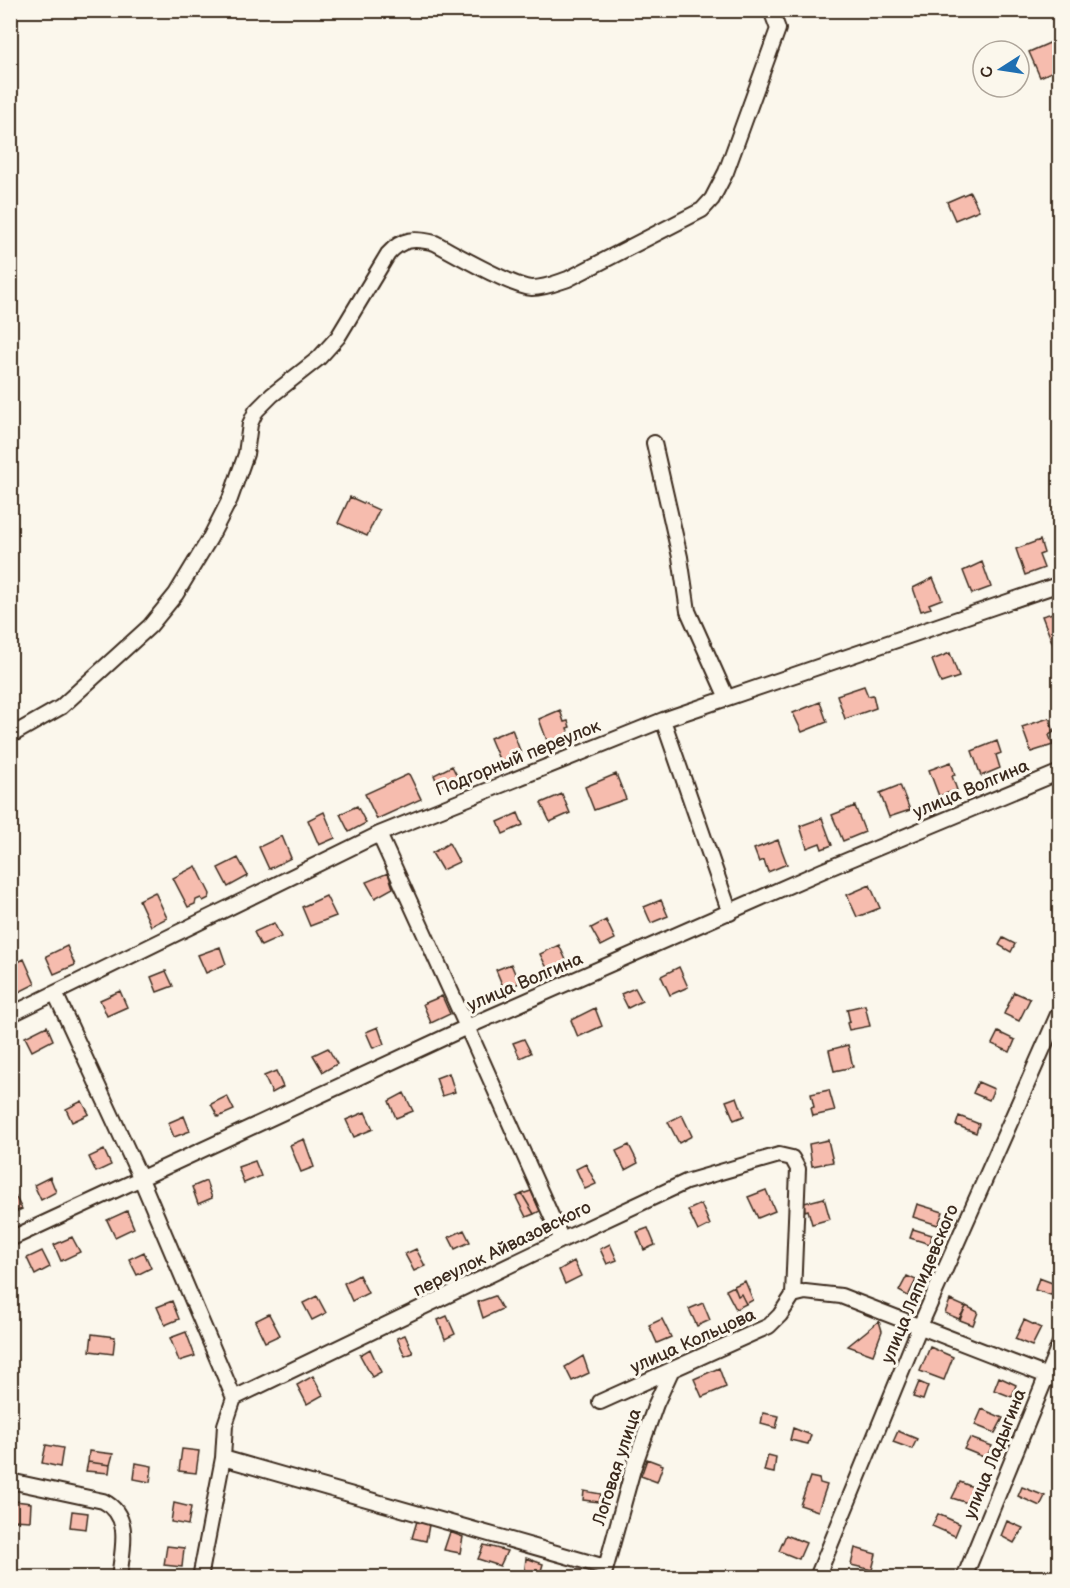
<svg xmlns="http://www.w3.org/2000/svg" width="1070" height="1588" viewBox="0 0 1070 1588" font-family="'Balsamiq Sans',sans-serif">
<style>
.building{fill:#f6bcae;stroke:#3b2a1e;stroke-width:1.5}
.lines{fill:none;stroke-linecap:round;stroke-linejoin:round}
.street-casing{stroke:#3b2a1e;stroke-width:18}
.street{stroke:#fbf7ec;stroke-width:14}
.labels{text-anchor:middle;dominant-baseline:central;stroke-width:6;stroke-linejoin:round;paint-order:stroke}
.street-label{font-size:18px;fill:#3b2a1e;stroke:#fbf7ec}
</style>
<rect width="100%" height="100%" fill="#fbf7ec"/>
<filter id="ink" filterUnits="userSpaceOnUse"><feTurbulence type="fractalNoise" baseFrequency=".0167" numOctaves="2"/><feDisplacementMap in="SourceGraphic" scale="12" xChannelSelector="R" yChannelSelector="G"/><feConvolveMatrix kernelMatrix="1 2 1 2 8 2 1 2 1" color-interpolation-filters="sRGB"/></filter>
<g filter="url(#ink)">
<path class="building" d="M1054 41 1060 53V68L1040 77 1029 52Z
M970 192 979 210 955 220 947 202Z
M350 497 379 510 367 536 338 523Z
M1040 540 1044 553 1039 555 1044 568 1025 575 1016 549Z
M982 562 991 587 972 594 963 571Z
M933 578 942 599 929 604 931 608 921 611 913 588Z
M1060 611V645L1054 647 1042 616Z
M950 653 959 677 941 683 932 660Z
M864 686 868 696 873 695 876 708 845 719 837 695Z
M820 702 827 722 802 732 793 713Z
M560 710 564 722 568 721 570 727 567 728 570 738 549 746 539 719Z
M1049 718 1054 732 1049 735 1053 745 1031 752 1022 727Z
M512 729 522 756 501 764 490 738Z
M997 741 1001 753 996 755 1000 768 981 776 972 751Z
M951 762 955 775 952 776 957 790 939 796 929 770Z
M452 766 458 778 439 787 434 775Z
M409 774 421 799 377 819 365 794Z
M616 774 626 799 594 810 585 787Z
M900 785 910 810 889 817 880 793Z
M562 794 570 813 550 822 541 803Z
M357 806 366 823 349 832 340 814Z
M855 806 865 832 843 841 832 815Z
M324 812 335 838 319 845 308 820Z
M518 813 523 825 503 834 498 822Z
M822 818 832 845 822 849 820 843 807 848 800 826Z
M282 836 291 858 269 869 259 847Z
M778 840 787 864 768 872 764 860 759 862 754 849Z
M449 843 459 862 442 870 432 853Z
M238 858 248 876 228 887 218 868Z
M196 866 210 894 209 898 203 901 201 898 196 900 195 904 188 907 173 878Z
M388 873 393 888 375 898 366 882Z
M870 885 880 908 857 917 847 895Z
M155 892 167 918 151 926 139 900Z
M326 896 336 916 310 926 302 907Z
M661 900 668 916 651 923 644 907Z
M606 920 615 939 601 946 591 928Z
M274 923 281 937 261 946 254 932Z
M1003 938 1015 944 1011 952 999 945Z
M559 945 567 962 548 970 540 954Z
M67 946 75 965 54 974 46 956Z
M220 947 226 964 206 973 198 955Z
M24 959 35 984 15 994 10 985V966Z
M511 964 519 983 504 989 496 970Z
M679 967 688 987 670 995 661 976Z
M166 971 173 986 157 992 151 977Z
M635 988 642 1001 628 1008 621 994Z
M120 991 127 1007 107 1016 100 1000Z
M1014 992 1030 999 1019 1021 1004 1014Z
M442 996 450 1014 431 1023 423 1004Z
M865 1005 870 1026 849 1030 847 1023 850 1022 847 1009Z
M595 1008 602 1026 578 1037 571 1020Z
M47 1026 53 1040 32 1051 25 1037Z
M378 1027 384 1044 373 1048 366 1032Z
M998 1032 1015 1040 1010 1052 992 1044Z
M524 1039 531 1053 520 1058 513 1043Z
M848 1045 853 1067 834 1071 829 1050Z
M328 1048 337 1064 323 1072 313 1055Z
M276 1071 283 1087 272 1093 264 1076Z
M449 1073 455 1092 442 1096 436 1078Z
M978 1082 994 1089 989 1100 973 1093Z
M829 1090 835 1111 813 1116 811 1108 814 1107 811 1094Z
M404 1093 413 1111 396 1118 389 1101Z
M227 1096 234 1110 218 1117 211 1104Z
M737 1097 744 1116 734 1120 726 1101Z
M82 1101 89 1114 72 1122 66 1109Z
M365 1112 373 1129 354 1137 346 1120Z
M682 1115 692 1136 679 1143 668 1122Z
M184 1116 190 1131 174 1137 168 1123Z
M959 1116 979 1124 976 1133 956 1125Z
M304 1139 314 1167 301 1172 290 1145Z
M828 1140 833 1162 812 1166 809 1144Z
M629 1145 638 1163 625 1170 616 1151Z
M104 1150 111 1165 96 1172 89 1157Z
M255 1161 261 1176 244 1183 238 1167Z
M586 1164 596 1184 585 1189 576 1169Z
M50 1177 56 1192 41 1200 34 1185Z
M206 1181 212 1198 198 1204 192 1187Z
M12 1190 22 1209 10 1214V1191Z
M766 1190 775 1211 758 1218 748 1197Z
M531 1191 540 1211 534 1214 522 1194Z
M522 1194 534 1214 526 1217 516 1197Z
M824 1198 830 1219 812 1224 808 1210 805 1211 804 1203Z
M701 1204 710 1225 698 1231 688 1210Z
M917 1204 943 1212 938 1225 913 1217Z
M127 1211 134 1228 115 1237 107 1220Z
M648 1228 655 1245 644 1250 637 1232Z
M913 1229 932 1235 930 1244 910 1238Z
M464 1230 470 1242 455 1249 449 1237Z
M72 1237 80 1252 61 1261 54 1245Z
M610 1244 617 1260 607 1264 600 1249Z
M416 1249 425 1266 414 1271 405 1254Z
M42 1251 50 1267 35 1275 27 1258Z
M144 1252 151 1268 137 1275 129 1259Z
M574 1261 581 1276 565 1284 559 1270Z
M359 1275 368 1293 352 1301 344 1283Z
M907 1276 916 1280 908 1296 899 1291Z
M1039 1278 1055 1284 1051 1295 1035 1290Z
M745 1281 753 1300 746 1304 741 1294 738 1296 734 1286Z
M734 1286 738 1296 741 1294 746 1304 736 1309 726 1290Z
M317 1296 326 1313 312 1320 303 1303Z
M495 1296 502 1309 483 1318 478 1302Z
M950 1300 966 1307 959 1319 945 1313Z
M172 1301 179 1319 165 1325 157 1307Z
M703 1303 710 1320 697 1326 689 1309Z
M966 1306 978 1312 973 1325 960 1320Z
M269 1314 280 1335 265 1342 255 1321Z
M447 1316 455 1334 445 1339 438 1320Z
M662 1319 671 1337 657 1343 649 1325Z
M1024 1320 1041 1328 1032 1346 1015 1339Z
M879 1321 882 1331 873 1355 848 1346Z
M186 1332 195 1356 179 1361 170 1338Z
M92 1334 115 1337 113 1354 90 1351Z
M405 1335 413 1353 405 1356 397 1338Z
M930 1347 953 1357 944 1380 920 1371Z
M370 1349 381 1372 372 1377 360 1355Z
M583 1356 589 1373 572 1381 565 1367Z
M719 1368 726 1387 702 1397 694 1379Z
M313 1376 323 1395 307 1404 297 1385Z
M999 1377 1016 1385 1012 1397 994 1390Z
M919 1382 928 1386 923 1400 913 1397Z
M982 1409 1003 1418 995 1433 975 1425Z
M763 1413 779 1416 776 1428 761 1424Z
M793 1428 811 1435 808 1444 790 1440Z
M898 1431 917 1439 912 1449 893 1442Z
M970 1438 992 1446 986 1458 964 1449Z
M46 1445 63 1448 60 1467 42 1463Z
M182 1449 199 1451 196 1473 179 1471Z
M89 1451 113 1454 110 1465 88 1462Z
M768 1455 776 1457 774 1473 764 1471Z
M647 1459 663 1465 657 1482 641 1476Z
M88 1462 110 1465 109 1473 86 1471Z
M136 1463 152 1466 150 1482 134 1479Z
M810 1477 819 1479 820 1483 827 1485 818 1511 800 1505Z
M960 1482 975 1488 968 1503 952 1498Z
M1022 1487 1045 1496 1040 1506 1018 1496Z
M584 1491 601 1494 599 1502 583 1500Z
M15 1501 31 1503 30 1521 13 1520Z
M174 1503 191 1507 188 1525 171 1522Z
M72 1511 88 1513 86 1529 70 1527Z
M938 1514 960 1524 955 1536 932 1526Z
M417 1521 429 1525 426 1541 412 1538Z
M1007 1521 1023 1528 1014 1543 1001 1536Z
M450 1532 463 1537 460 1553 444 1550Z
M786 1535 806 1543 799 1559 779 1551Z
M484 1545 507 1551 500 1566 478 1559Z
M167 1546 184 1548 182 1567 164 1565Z
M855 1548 876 1554 872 1570 851 1565Z
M526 1558 543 1564 539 1578 524 1577Z"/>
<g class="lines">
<defs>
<path id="street" d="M654 443 680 557 688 611 727 698
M663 720 730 913
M10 736 61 707 150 626 176 594 210 538 230 499 246 454 250 424 256 411 272 395 319 358 338 337 388 254C402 238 415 238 435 243 456 254 512 287 532 288 545 288 556 283 568 279L702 210 712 199 726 172 778 29 771 10
M379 834 467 1027 562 1240
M55 993 141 1179 234 1398 225 1425 223 1458 200 1578
M10 1015 379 834 663 720 1060 584
M10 1239 467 1027 822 871 1060 772
M234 1398 562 1240 686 1182 779 1155 792 1158 798 1169 793 1295
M600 1402 769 1326 780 1315 793 1295 805 1292 841 1296 1060 1381
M223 1458 605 1567
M10 1481 103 1501C133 1516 122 1550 119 1578
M818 1575 920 1326 1060 1010
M603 1578 633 1469 656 1404 672 1369
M964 1578 1060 1343"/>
</defs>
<use href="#street" class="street-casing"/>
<use href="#street" class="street"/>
</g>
</g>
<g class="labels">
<g class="street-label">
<text transform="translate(518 758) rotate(-22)">Подгорный переулок</text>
<text transform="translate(971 789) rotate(-23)">улица Волгина</text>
<text transform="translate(525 982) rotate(-23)">улица Волгина</text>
<text transform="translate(502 1249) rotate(-26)">переулок Айвазовского</text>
<text transform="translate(920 1284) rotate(-67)">улица Ляпидевского</text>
<text transform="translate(693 1341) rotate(-24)">улица Кольцова</text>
<text transform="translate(995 1454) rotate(-68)">улица Ладыгина</text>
<text transform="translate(617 1467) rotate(-72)">Логовая улица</text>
</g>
</g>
<rect width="1070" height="1588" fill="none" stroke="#fbf7ec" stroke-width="36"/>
<rect x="18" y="18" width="1034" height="1552" fill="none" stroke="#3b2a1e" stroke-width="2" filter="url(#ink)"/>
<g transform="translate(1001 69) rotate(258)"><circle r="28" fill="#fbf7ec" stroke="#aea59a" stroke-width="1.5"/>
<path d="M0-4.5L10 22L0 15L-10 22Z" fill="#1f6fb2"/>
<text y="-9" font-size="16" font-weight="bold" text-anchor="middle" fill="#3b2a1e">С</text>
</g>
</svg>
